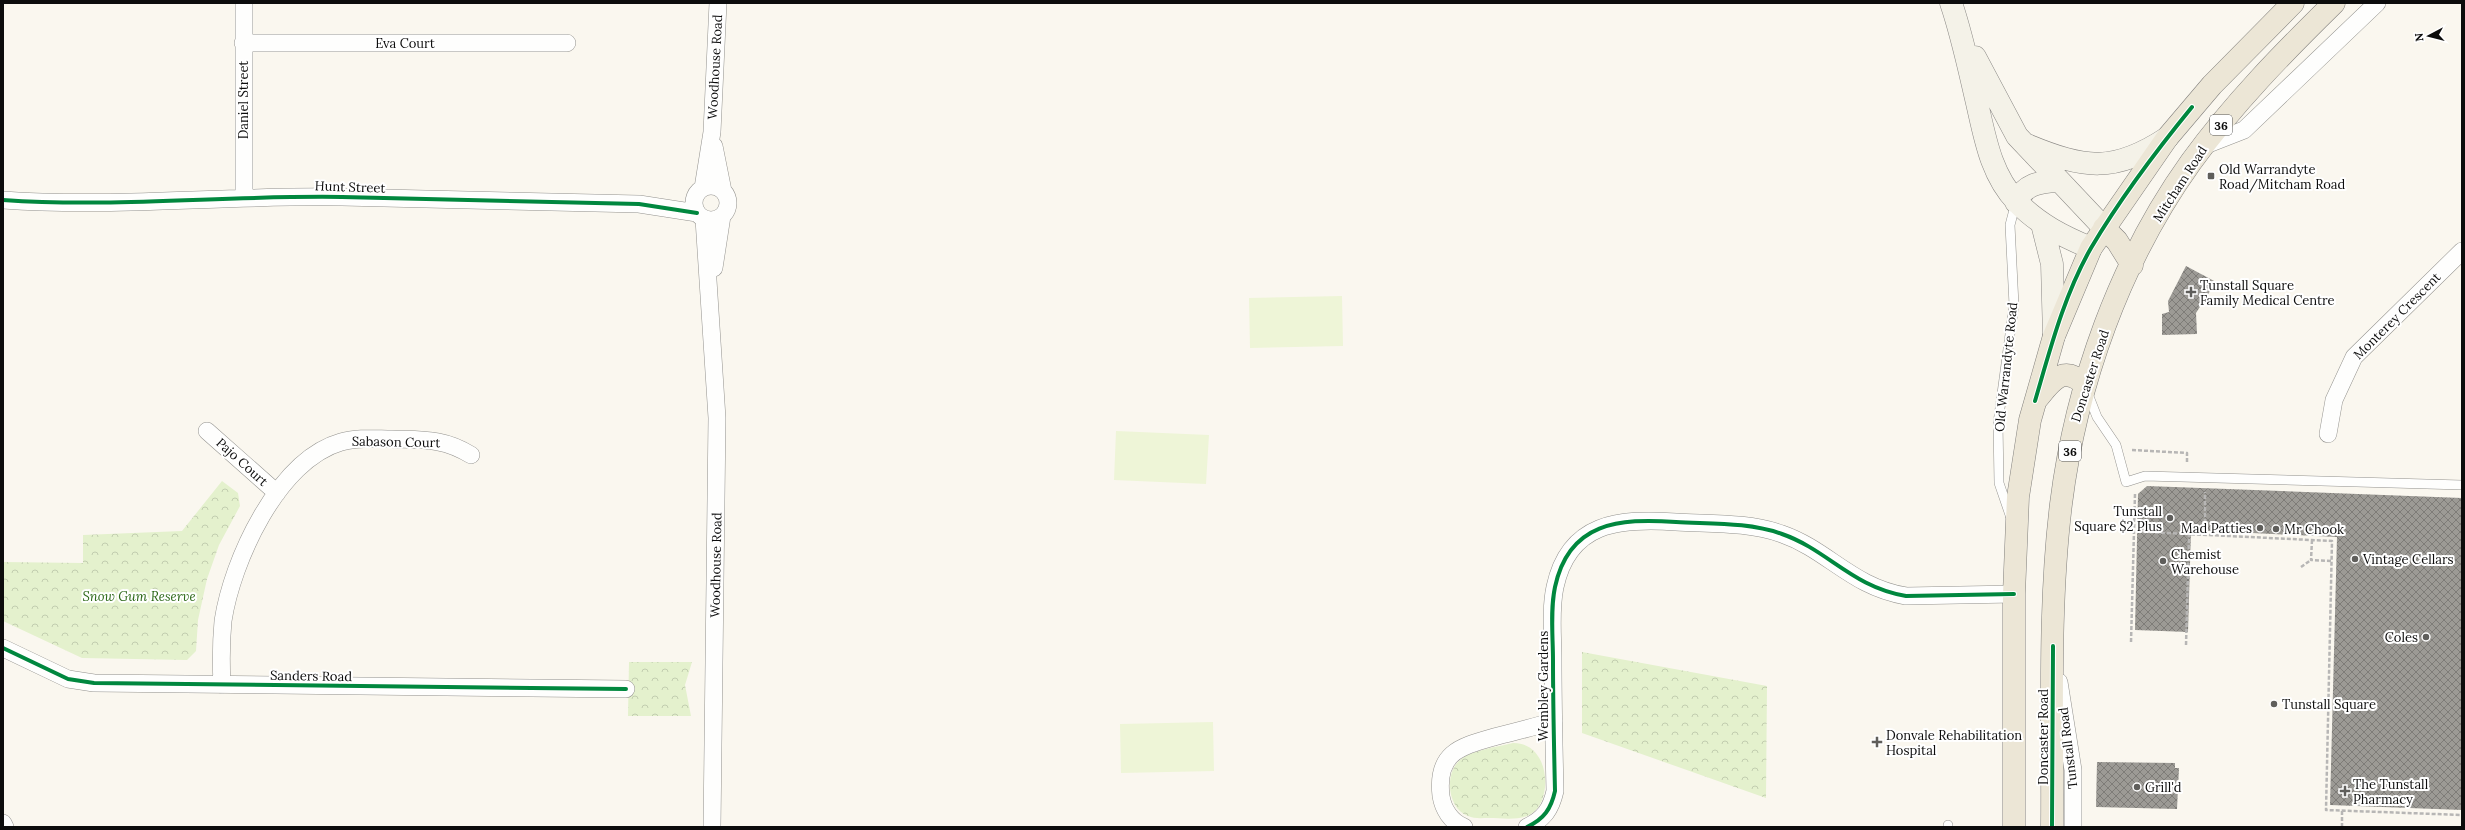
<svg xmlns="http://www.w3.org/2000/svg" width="2465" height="830" viewBox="0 0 2465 830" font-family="Lora,serif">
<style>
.park{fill:url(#park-crowns)}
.pitch{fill:#eef5d7}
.building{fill:url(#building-cross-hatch)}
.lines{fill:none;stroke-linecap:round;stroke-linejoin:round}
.lane-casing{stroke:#93928e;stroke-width:10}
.street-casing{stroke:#93928e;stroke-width:18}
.secondary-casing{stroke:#8a8885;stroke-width:23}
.primary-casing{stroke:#807f7c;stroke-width:23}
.path{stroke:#b7b6b5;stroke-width:2.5;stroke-dasharray:4 2;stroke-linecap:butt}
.lane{stroke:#fefefd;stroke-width:9}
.street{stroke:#fefefd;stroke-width:17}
.secondary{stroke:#f4f2e8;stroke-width:22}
.primary{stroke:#ece6d6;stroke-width:22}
.cycleway-casing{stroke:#fff;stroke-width:6}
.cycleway{stroke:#00873e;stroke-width:4}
.poi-dot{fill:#5f5e5b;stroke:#fff;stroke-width:1.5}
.labels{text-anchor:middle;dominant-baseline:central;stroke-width:4;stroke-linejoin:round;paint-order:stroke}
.shield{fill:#fff;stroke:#555;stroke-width:1}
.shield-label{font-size:12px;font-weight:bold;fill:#0c0c0c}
.street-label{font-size:13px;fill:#0c0c0c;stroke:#fff}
.poi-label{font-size:13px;fill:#0c0c0c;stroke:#fff;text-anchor:start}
.park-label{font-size:13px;font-style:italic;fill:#2c6818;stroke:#fff}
</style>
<defs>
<pattern id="park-crowns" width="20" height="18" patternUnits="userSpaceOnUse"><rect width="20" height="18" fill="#e4f1cd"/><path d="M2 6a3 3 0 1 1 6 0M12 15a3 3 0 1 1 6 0" fill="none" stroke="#c2cdaf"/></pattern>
<pattern id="building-cross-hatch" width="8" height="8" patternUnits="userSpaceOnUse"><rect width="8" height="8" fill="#9c9a95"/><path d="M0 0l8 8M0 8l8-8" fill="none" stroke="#7e7c78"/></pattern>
</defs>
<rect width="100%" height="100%" fill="#faf7ef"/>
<path class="park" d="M222 481 238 493 240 506 219 545 207 579 198 620 196 651 187 660 82 658 3 621V562L83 563V535L182 531Z
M1582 652 1767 686 1766 798 1582 733Z
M629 662H692L685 685 691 716H628Z
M1513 743C1550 742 1554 800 1531 814 1519 821 1502 818 1489 818 1482 818 1474 819 1468 816 1448 809 1444 775 1459 761 1471 750 1497 747 1513 743Z"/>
<path class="pitch" d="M1342 296 1343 346 1250 348 1249 298Z
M1116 431 1209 435 1206 484 1114 480Z
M1213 722 1214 771 1121 773 1120 724Z"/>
<path class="building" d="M2186 266 2216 282 2196 313 2197 334 2162 335V314L2169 312 2168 301Z
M2147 486 2462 498V810L2330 805 2337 537 2191 530 2188 632 2135 630 2138 494Z
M2097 762 2175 763V768H2179L2177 809 2096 807Z"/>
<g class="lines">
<defs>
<path id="lane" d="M2088 394 2097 417 2116 445 2126 482 2145 476 2462 485
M2011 518 1999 483 1998 423 2014 305 2010 225 2016 202
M1948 825V827"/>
<path id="street" d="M243 43H567
M714 146 723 191
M2203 146 2244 130 2377 3
M694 203a17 17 0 1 1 34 0a17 17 0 1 1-34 0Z
M703 188 712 132 718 3
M244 198V3
M3 200C116 208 229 195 342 197L639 204 697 213
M704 219 717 418 712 827
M714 268 722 216
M207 431 277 493
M2328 434 2334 400 2354 357 2462 251
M3 648 68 679 94 683 626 689
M2059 682 2073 770V827
M222 685C221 664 221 642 223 621 232 561 278 460 341 442 358 437 376 439 392 439 423 440 444 438 471 455
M3 823 5 827
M1464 827C1451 822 1443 809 1441 796 1436 753 1459 747 1494 737 1514 732 1534 727 1554 721
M1527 827C1544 819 1551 809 1555 791 1554 748 1553 704 1553 660 1553 637 1550 610 1555 587 1569 522 1619 518 1676 522 1710 524 1749 522 1782 534 1828 550 1852 587 1906 596L2014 594"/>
<path id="secondary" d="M1951 3C1962 35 1969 69 1977 103 1985 138 1991 175 2017 202 2038 224 2064 237 2091 248
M1975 57 2017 136 2104 228
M2027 145C2085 169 2114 173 2167 138
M2016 202C2025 184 2039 182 2057 181
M2042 224 2052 264 2054 336"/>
<path id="primary" d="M2104 228 2117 241 2132 265
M2037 399C2051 382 2063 363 2085 385
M2014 827V594L2018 497 2030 420 2054 336 2091 248 2167 138 2212 85 2293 3
M2052 827C2053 720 2048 610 2061 504 2076 384 2120 261 2191 162 2233 104 2283 53 2334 3"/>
</defs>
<use href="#lane" class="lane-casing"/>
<use href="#street" class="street-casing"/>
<use href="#secondary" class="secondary-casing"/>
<use href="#primary" class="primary-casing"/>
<path class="path" d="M2132 450 2187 453V463
M2125 531 2332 541 2326 810 2462 815
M2205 535V492
M2312 540 2311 560 2332 561
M2301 567 2311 560
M2131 642 2135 494
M2186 645 2189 535
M2342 827V811"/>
<use href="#lane" class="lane"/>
<use href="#street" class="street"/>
<use href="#secondary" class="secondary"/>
<use href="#primary" class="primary"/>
<defs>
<path id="cycleway" d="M3 200C116 208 229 195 342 197L639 204 697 213
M2035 401C2050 350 2064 295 2091 248 2120 199 2156 151 2192 107
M3 648 68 679 94 683 626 689
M1527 827C1544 819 1551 809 1555 791 1554 748 1553 704 1553 660 1553 637 1550 610 1555 587 1569 522 1619 518 1676 522 1710 524 1749 522 1782 534 1828 550 1852 587 1906 596L2014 594
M2052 827 2053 646"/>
</defs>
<use href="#cycleway" class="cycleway-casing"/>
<use href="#cycleway" class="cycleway"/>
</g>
<g class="poi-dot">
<rect x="2207" y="172" width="8" height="8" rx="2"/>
<path d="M2189 286h4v4h4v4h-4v4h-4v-4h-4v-4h4z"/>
<circle cx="2170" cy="518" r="4"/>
<circle cx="2260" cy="528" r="4"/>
<circle cx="2276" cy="529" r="4"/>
<circle cx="2355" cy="559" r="4"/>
<circle cx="2163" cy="561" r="4"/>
<circle cx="2426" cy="637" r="4"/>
<circle cx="2274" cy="704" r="4"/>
<path d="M1875 736h4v4h4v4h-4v4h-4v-4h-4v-4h4z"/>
<circle cx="2137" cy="787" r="4"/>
<path d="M2343 785h4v4h4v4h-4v4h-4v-4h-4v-4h4z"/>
</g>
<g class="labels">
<g class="shield">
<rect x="2210" y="115" width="22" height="20" rx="3"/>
<rect x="2059" y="441" width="22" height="20" rx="3"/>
</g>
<g class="shield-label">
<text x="2221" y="125">36</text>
<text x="2070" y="451">36</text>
</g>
<g class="street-label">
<text x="405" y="43">Eva Court</text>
<text transform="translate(715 67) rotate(-87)">Woodhouse Road</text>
<text transform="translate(243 100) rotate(-90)">Daniel Street</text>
<text transform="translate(2180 184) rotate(-57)">Mitcham Road</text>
<text transform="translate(350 187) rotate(2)">Hunt Street</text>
<text transform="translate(2397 316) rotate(-45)">Monterey Crescent</text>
<text transform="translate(2006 367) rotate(-84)">Old Warrandyte Road</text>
<text transform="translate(2090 376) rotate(-72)">Doncaster Road</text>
<text transform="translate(396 442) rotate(1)">Sabason Court</text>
<text transform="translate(242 462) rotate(42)">Pajo Court</text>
<text transform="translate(716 565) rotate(-89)">Woodhouse Road</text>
<text transform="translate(311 676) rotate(1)">Sanders Road</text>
<text transform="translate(1543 686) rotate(-90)">Wembley Gardens</text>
<text transform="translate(2043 737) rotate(-90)">Doncaster Road</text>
<text transform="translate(2068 748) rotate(-97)">Tunstall Road</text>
</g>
<g class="poi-label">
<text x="2219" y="169">Old Warrandyte<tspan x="2219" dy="15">Road/Mitcham Road</tspan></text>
<text x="2200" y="285">Tunstall Square<tspan x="2200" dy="15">Family Medical Centre</tspan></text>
<text x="2162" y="511" text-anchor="end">Tunstall<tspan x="2162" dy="15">Square $2 Plus</tspan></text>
<text x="2252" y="528" text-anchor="end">Mad Patties</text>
<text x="2284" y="529">Mr Chook</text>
<text x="2171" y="554">Chemist<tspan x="2171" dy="15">Warehouse</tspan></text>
<text x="2363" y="559">Vintage Cellars</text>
<text x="2418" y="637" text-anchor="end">Coles</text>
<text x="2282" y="704">Tunstall Square</text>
<text x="1886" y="735">Donvale Rehabilitation<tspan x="1886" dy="15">Hospital</tspan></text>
<text x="2353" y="784">The Tunstall<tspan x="2353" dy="15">Pharmacy</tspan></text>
<text x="2145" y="787">Grill'd</text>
</g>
<g class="park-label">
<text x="139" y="596">Snow Gum Reserve</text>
</g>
</g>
<rect width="2465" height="830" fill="none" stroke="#0c0c0c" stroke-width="8"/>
<g transform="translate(2429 36) rotate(263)" stroke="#ffffff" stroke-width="3" paint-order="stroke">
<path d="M0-3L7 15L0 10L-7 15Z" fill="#0c0c0c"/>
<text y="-6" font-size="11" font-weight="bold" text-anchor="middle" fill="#0c0c0c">N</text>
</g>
</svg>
